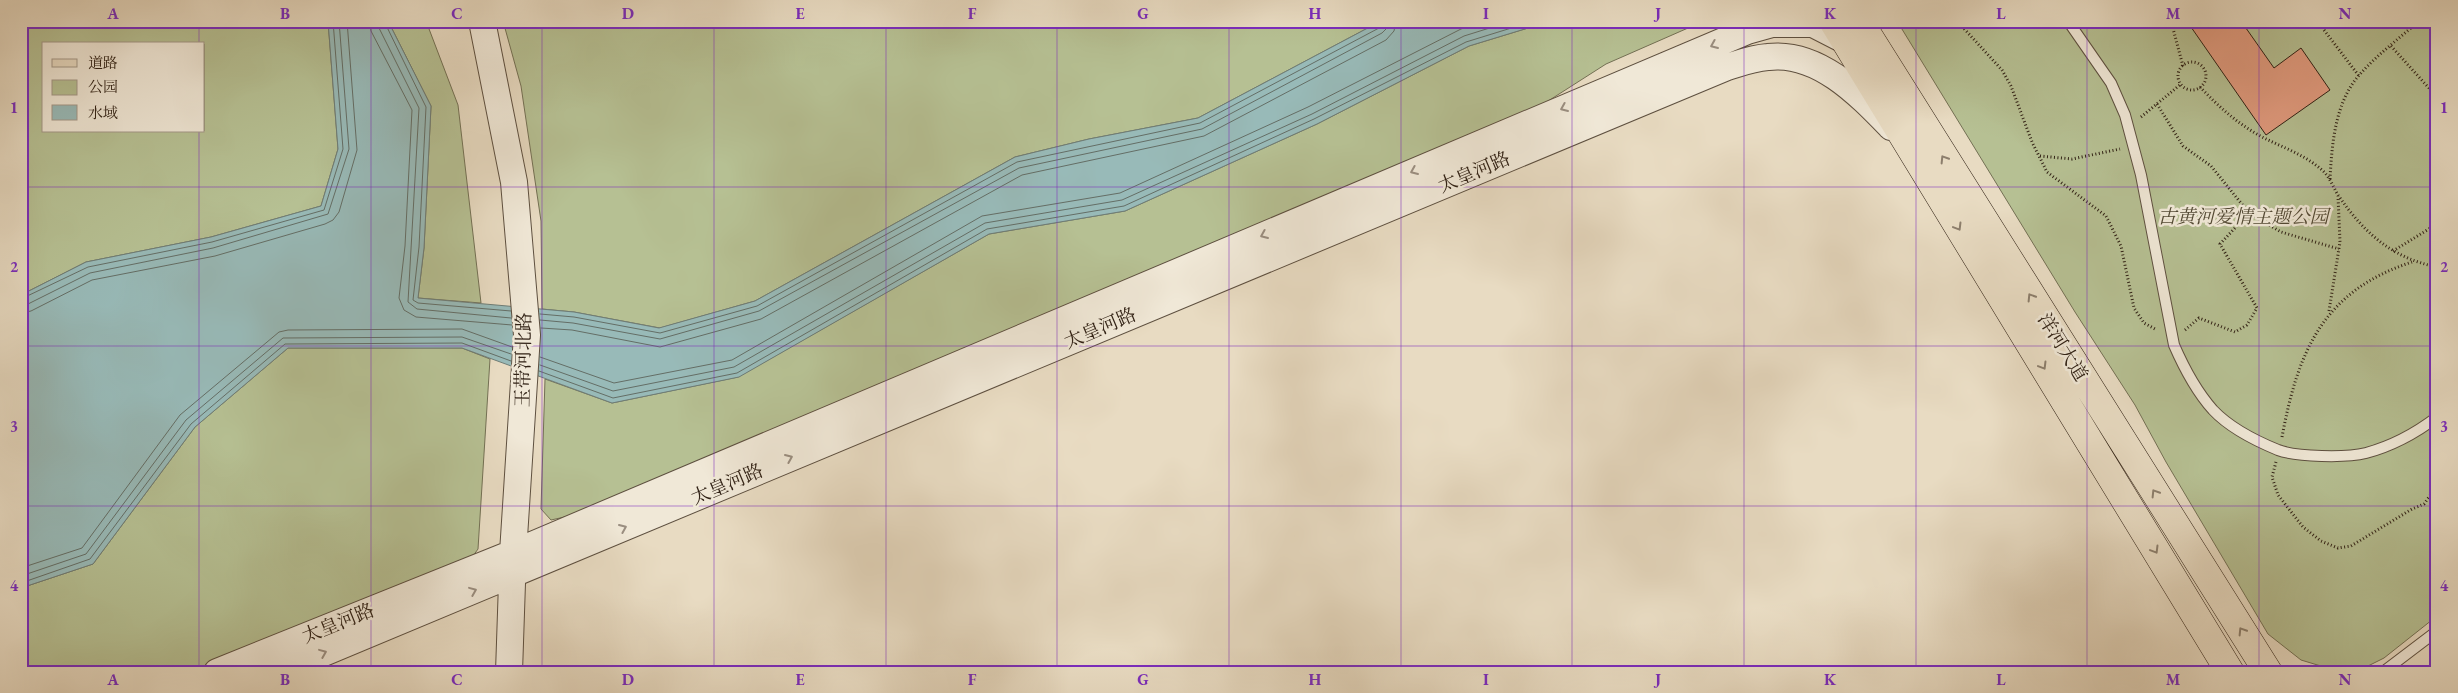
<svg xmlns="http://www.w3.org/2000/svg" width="2458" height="693" viewBox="0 0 2458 693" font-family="'EB Garamond','Noto Serif SC',serif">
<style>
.green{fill:#b6c093;stroke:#737054;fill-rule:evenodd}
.water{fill:#98bab8;stroke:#6e7d77}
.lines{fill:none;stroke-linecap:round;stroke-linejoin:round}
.shore{stroke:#646e66;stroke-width:1}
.building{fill:#e19b7f;stroke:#302115}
.service-casing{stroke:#5e5040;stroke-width:12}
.tertiary-casing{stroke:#5e5040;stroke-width:28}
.primary-casing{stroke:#302115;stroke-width:29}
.path{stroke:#302115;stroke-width:3;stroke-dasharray:1 2.5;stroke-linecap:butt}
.service{stroke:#f0e8d7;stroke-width:10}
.tertiary{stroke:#f0e8d7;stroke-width:26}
.primary{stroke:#e8dbc2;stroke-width:28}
.oneway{stroke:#9a8e80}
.oneway2{stroke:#8c7e6c}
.grid{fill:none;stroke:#7b2cbf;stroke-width:1;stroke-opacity:0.55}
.labels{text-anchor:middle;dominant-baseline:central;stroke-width:5;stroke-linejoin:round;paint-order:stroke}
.street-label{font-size:19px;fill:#302115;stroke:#f0e8d7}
.park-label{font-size:19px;font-style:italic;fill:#524934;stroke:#f0e8d7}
.neatline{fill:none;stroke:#7b2cbf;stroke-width:2}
.grid-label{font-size:16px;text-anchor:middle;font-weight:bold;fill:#7b2cbf}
</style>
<rect width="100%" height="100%" fill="#e8dbc2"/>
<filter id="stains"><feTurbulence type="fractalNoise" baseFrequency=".004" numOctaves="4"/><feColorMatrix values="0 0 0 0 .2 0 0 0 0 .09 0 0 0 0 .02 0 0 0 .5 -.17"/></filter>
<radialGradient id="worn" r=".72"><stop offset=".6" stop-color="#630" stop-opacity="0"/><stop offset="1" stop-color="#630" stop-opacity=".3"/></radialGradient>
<path class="green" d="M53 21H328L338 149 321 206 211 237 86 262 21 295V29ZM44 44H204V131H44Z
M388 21H426L458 105 481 303 418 298 424 248 431 106Z
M503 21H1381L1198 118 1089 139 1015 157 755 301 660 328 574 312 542 309 541 221 521 86Z
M1551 21H1704L1606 64 1545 103 569 516 551 520 541 509 545 379 612 403 738 377 989 234 1125 211 1317 124 1469 46Z
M1897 21H2437V616L2384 658 2360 670H2334L2301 660 2268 634 2166 462 2135 405 2075 312Z
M288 348H462L490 359 478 549 468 563 200 672H21V588L93 564 195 427Z"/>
<path class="water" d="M328 21H388L431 106 424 248 418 298 574 312 659 328 755 301 1015 157 1089 139 1198 118 1381 21H1551L1469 46 1317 124 1125 211 989 234 739 377 612 403 462 348H288L195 427 93 564 21 588V295L86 262 211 237 321 206 338 149Z"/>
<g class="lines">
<path class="shore" d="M370 21 371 31 412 110 405 246 399 298 404 310 416 317 512 325
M377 21 379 28 419 108 408 302 417 309 511 318
M384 21 426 107 419 247 413 300 418 303 511 311
M21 299 88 267 212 242 324 210 343 149 333 21
M21 305 28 304 90 273 213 248 328 214 349 149 339 21
M21 313 31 311 92 280 215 256 325 224 333 220 339 212 357 150 347 21
M540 314 574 317 660 333 757 306 1017 162 1200 123 1379 28 1382 21
M540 320 573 323 660 339 759 311 1019 168 1202 129 1382 33 1387 28 1388 21
M541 328 572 330 660 347 761 319 1022 175 1204 136 1386 40 1394 31 1396 21
M540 357 614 383 732 360 982 216 1120 193 1308 107 1461 29 1486 21
M540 365 613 391 734 367 985 223 1122 200 1312 114 1464 36 1512 21
M539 371 613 398 737 373 987 229 1124 206 1314 119 1466 42 1534 21
M21 568 82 548 180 415 279 332 288 330 462 329 512 347
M21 576 86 554 186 420 283 338 462 337 511 354
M21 583 90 559 191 424 285 344 462 343 511 361"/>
</g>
<path class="building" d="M2200 21H2241L2274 68 2301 48 2330 90 2266 135 2191 27Z"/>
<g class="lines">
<defs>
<path id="service" d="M2068 21 2111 83 2125 115 2141 175 2174 345C2184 368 2196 391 2213 410 2229 427 2256 441 2278 450 2297 457 2346 458 2366 453 2392 446 2416 433 2437 417
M2383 672 2437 631"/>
<path id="tertiary" d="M482 21 514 182 527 335 513 553 509 672
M1747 31 1772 24H1813L1852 44
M217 672 513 553 1747 31 1755 21
M278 672 1727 67C1740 63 1753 58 1768 57 1818 51 1859 94 1891 127"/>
<path id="primary" d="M1833 21 2230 672
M1859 21 2268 672"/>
</defs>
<use href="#service" class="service-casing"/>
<use href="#tertiary" class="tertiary-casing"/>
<use href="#primary" class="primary-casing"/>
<path class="path" d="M1957 21 2002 70 2011 86 2032 142 2047 172 2106 216 2121 246 2134 308 2144 323 2157 330
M2171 21 2183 66
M2324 30 2359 76
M2391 46 2437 97
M2178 76a14 14 0 1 1 28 0a14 14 0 1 1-28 0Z
M2200 87C2219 107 2238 124 2262 137 2282 147 2305 155 2322 170 2330 177 2333 187 2338 195 2364 233 2392 258 2437 267
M2157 104 2183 146 2211 166 2249 213 2281 232 2339 249
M2141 117 2181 84
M2040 156 2072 159 2120 149
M2330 179C2332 143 2335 101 2361 73 2378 54 2400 38 2419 21
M2393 251 2437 224
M2329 311 2340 242 2338 196
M2185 330 2199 318 2235 332 2247 325 2257 308 2220 244 2249 213
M2282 437C2298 351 2323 291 2412 262
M2276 462 2272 477 2278 495 2303 527 2321 541 2338 548 2351 546 2412 509 2424 504 2437 486"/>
<use href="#service" class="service"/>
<use href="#tertiary" class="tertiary"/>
<use href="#primary" class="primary"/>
</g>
<defs><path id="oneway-chevron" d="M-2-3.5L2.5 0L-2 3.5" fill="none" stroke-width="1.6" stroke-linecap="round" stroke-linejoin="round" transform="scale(1.25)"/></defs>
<g class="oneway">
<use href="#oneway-chevron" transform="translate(1714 45) rotate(157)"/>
<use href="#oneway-chevron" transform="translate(1564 108) rotate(157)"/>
<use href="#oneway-chevron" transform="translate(1414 171) rotate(157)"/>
<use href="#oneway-chevron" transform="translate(1264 235) rotate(157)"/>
<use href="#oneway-chevron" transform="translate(789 458) rotate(-23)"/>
<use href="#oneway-chevron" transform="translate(623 528) rotate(-23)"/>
<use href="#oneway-chevron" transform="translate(473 591) rotate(-22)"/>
<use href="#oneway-chevron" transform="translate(323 653) rotate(-22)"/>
</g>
<g class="oneway2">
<use href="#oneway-chevron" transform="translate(1944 159) rotate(-122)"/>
<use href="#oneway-chevron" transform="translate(1958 227) rotate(59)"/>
<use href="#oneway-chevron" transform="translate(2031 297) rotate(-122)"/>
<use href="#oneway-chevron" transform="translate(2043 366) rotate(59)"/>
<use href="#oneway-chevron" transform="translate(2155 493) rotate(-122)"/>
<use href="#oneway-chevron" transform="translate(2155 550) rotate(59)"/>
<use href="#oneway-chevron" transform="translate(2242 631) rotate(-122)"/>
</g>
<path class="grid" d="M199 21V44M371 21V672M542 21V672M714 21V672M886 21V672M1057 21V672M1229 21V672M1401 21V672M1572 21V672M1744 21V672M1916 21V672M2087 21V672M2259 21V672M199 131V672M21 187H2437M21 346H2437M21 506H2437"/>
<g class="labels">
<g class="street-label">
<text transform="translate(1474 172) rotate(-23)">太皇河路</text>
<text transform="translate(1100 328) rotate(-23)">太皇河路</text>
<text transform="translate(2063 347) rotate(58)">洋河大道</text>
<text transform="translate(523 360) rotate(-89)">玉带河北路</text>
<text transform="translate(727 484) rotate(-23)">太皇河路</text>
<text transform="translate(338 623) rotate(-22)">太皇河路</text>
</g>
<g class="park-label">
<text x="2243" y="216">古黄河爱情主题公园</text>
</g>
</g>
<rect width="2458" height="693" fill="none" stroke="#e8dbc2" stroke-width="55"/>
<rect x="42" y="42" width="162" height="90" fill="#f0e8d7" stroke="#a39889"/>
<rect x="52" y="59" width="25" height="8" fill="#e8dbc2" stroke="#a39889"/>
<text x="88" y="68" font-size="15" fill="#302115">道路</text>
<rect x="52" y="80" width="25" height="15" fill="#b6c093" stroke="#a39889"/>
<text x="88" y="92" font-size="15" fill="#302115">公园</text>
<rect x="52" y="105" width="25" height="15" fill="#98bab8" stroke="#a39889"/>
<text x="88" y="118" font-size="15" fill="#302115">水域</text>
<rect x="28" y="28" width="2402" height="638" class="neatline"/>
<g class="grid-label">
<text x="113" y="19">A</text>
<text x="285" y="19">B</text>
<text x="457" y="19">C</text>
<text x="628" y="19">D</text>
<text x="800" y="19">E</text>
<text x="972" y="19">F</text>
<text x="1143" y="19">G</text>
<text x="1315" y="19">H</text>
<text x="1486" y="19">I</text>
<text x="1658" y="19">J</text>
<text x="1830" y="19">K</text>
<text x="2001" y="19">L</text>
<text x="2173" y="19">M</text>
<text x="2345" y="19">N</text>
<text x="14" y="113">1</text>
<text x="2444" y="113">1</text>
<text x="14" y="272">2</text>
<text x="2444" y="272">2</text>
<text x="14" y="432">3</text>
<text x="2444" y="432">3</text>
<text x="14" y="591">4</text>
<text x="2444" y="591">4</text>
<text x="113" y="685">A</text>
<text x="285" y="685">B</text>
<text x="457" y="685">C</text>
<text x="628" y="685">D</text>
<text x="800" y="685">E</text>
<text x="972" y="685">F</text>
<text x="1143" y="685">G</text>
<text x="1315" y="685">H</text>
<text x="1486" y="685">I</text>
<text x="1658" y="685">J</text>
<text x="1830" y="685">K</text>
<text x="2001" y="685">L</text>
<text x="2173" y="685">M</text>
<text x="2345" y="685">N</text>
</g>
<rect width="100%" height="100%" filter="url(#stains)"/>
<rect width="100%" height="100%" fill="url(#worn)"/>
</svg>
